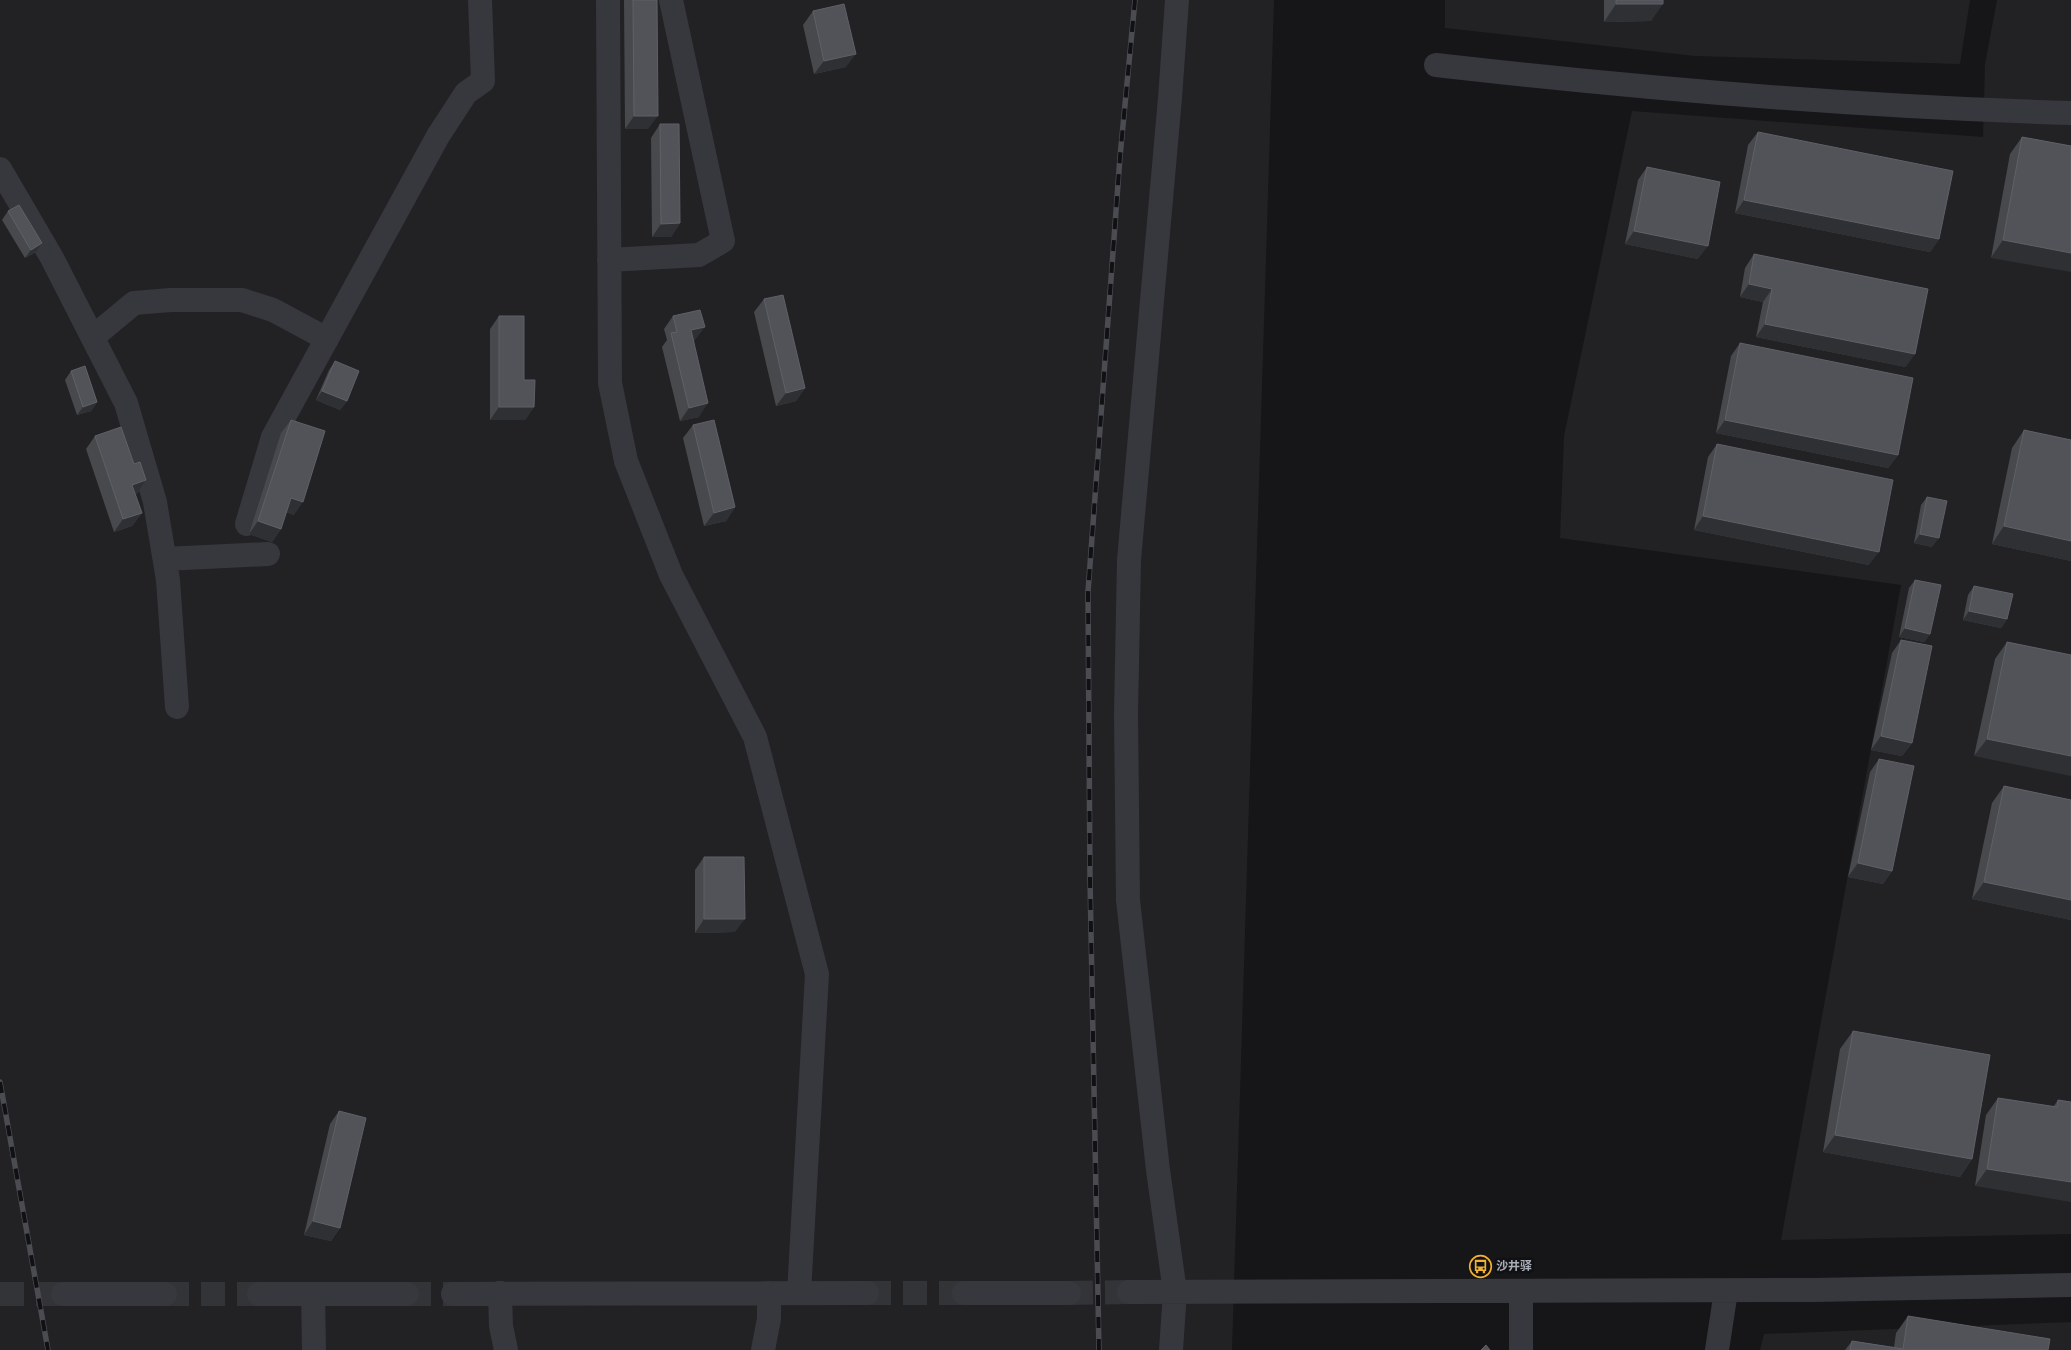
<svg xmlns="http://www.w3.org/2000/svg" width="2071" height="1350" viewBox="0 0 2071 1350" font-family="'DejaVu Sans','Noto Sans SC',sans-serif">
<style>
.built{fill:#222225}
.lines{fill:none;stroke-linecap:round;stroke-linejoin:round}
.minor-tunnel{stroke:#333438;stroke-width:24;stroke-dasharray:24 12;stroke-linecap:butt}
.minor{stroke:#37383d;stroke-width:24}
.rail-casing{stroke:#4a4c52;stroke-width:5.5}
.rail{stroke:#111113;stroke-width:4;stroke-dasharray:11;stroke-linecap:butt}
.wall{fill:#47494d}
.shaded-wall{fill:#2f3033}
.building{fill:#525359;stroke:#5f6168}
.labels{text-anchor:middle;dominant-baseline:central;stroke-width:5;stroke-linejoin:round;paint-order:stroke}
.poi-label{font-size:12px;font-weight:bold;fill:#a8adb8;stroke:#111113;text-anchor:start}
</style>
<rect width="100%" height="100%" fill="#161618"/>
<path class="built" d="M0 0H1274L1232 1350H0Z
M1445 0H1970L1960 64 1695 56 1445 28Z
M1997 0H2071V1234L1781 1240 1901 585 1560 538 1564 436 1632 111 1983 137 1985 64Z
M2071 1322V1350H1760L1764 1334Z"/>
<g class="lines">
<path class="minor-tunnel" d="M867 1293H964
M1069 1293 1129 1292
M0 1294H63
M165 1294H259
M407 1294H453"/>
<path class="minor" d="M608 0 610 383 626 461 671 575 755 737 817 974 799 1293
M1436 65C1647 89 1859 107 2071 113
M0 169 52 258 126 403 155 502 168 580 177 707
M609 260 699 255 723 241 671 0
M93 337 134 303 171 300H242L273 310 327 339
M247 524 273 437 438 136 466 93 483 81 480 0
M165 559 268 554
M1129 1292 1814 1290 2071 1285
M1521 1292V1350
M500 1293 501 1326 506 1350
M964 1293H1069
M63 1294H165
M259 1294H407
M313 1294 314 1350
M453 1294 867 1293
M763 1350 769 1319V1293
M1171 1350 1175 1292 1158 1170 1128 900 1126 714 1129 560 1170 98 1177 0
M1717 1350 1726 1291"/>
<defs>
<path id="rail" d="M0 1082 48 1350
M1099 1350 1090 879 1088 592 1120 157 1135 0"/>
</defs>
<use href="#rail" class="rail-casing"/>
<use href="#rail" class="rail"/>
</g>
<path class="wall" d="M624 0H657L648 129H625Z
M1604 0H1663L1651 21 1604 22Z
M813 11 846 67 814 74 803 25Z
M660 124 680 223 671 237H652L651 138Z
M1758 132 1939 239 1930 252 1735 213 1748 145Z
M2022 137 2071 146 1991 258 2010 154Z
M1647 167 1698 259 1625 244 1638 180Z
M8 211 36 252 25 258 2 220Z
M1754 254 1906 367 1756 337 1763 302 1740 297 1745 268Z
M764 299 805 388 796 401 776 406 754 312Z
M499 316 534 407 525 420H490V329Z
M673 316 695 340 693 341 699 417 680 421 662 347 667 340 664 329Z
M1740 343 1898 455 1888 468 1716 433 1731 356Z
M335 361 347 401 340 410 316 400 329 370Z
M71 371 97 402 91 411 77 415 65 380Z
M291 420 294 515 286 512 281 529 272 542 249 534 281 433Z
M693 425 735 507 726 521 704 526 683 438Z
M2024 430 2071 440V561L1992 544 2012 448Z
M95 436 134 464 146 480 137 494H135L142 513 132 526 114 532 86 449Z
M1717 444 1869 565 1694 530 1708 457Z
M1927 497 1932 547 1914 543 1921 505Z
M1915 580 1930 634 1924 642 1899 637 1909 588Z
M1974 586 2007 619 2001 628 1963 620 1968 595Z
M1901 640 1912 743 1902 756 1871 750 1892 653Z
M2007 642 2071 655 1974 756 1995 659Z
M1879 759 1892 871 1883 884 1848 877 1870 772Z
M2004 786 2071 800V920L1972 899 1992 803Z
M704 857 735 932 695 933V870Z
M1853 1031 1972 1159 1960 1177 1823 1152 1840 1049Z
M1998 1098 2053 1107 2058 1100 2071 1102 1975 1186 1986 1115Z
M339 1111 340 1228 331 1241 304 1235 330 1124Z
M1908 1316 2048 1350H1845L1852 1341 1894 1347 1896 1333Z"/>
<path class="shaded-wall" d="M1616 4H1663L1651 21 1604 22Z
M856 54 846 67 814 74 824 61Z
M634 116H658L648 129H625Z
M1744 200 1939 239 1930 252 1735 213Z
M680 223 671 237H652L661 224Z
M1634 231 1708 246 1698 259 1625 244Z
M2003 240 2071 253V272L1991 258Z
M42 243 36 252 25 258 31 250Z
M1749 284 1772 289 1763 302 1740 297Z
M1765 324 1915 354 1906 367 1756 337Z
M705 327 695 340 682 343 691 330Z
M805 388 796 401 776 406 786 393Z
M322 391 347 401 340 410 316 400Z
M97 402 91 411 77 415 83 407Z
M708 403 699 417 680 421 689 408Z
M499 407H534L525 420H490Z
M1725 420 1898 455 1888 468 1716 433Z
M146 480 137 494 123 498 132 485Z
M291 498 303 502 294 515 282 511Z
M735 507 726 521 704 526 714 513Z
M142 513 132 526 114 532 123 519Z
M1703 516 1879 552 1869 565 1694 530Z
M258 521 281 529 272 542 249 534Z
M2004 526 2071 541V561L1992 544Z
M1920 534 1939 538 1932 547 1914 543Z
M1969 611 2007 619 2001 628 1963 620Z
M1905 628 1930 634 1924 642 1899 637Z
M1881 736 1912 743 1902 756 1871 750Z
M1987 739 2071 756V776L1974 756Z
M1858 863 1892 871 1883 884 1848 877Z
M1984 882 2071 900V920L1972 899Z
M704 919H745L735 932 695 933Z
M1835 1135 1972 1159 1960 1177 1823 1152Z
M1987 1169 2071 1182V1202L1975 1186Z
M313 1221 340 1228 331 1241 304 1235Z"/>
<path class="building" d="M633 0H657L658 116H634Z
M1616 0H1663V4H1616Z
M844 4 856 54 824 61 813 11Z
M660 124H679L680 223 661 224Z
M1758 132 1953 171 1939 239 1744 200Z
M2022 137 2071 146V253L2003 240Z
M1647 167 1720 182 1708 246 1634 231Z
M19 205 42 243 31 250 8 211Z
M1754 254 1928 289 1915 354 1765 324 1772 289 1749 284Z
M783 295 805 388 786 393 764 299Z
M700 310 705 327 691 330 708 403 689 408 671 333 677 332 673 316Z
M499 316H524V380H535L534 407H499Z
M1740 343 1913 378 1898 455 1725 420Z
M335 361 359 371 347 401 322 391Z
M85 366 97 402 83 407 71 371Z
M291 420 325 431 303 502 291 498 281 529 258 521Z
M714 420 735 507 714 513 693 425Z
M121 427 134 464 140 462 146 480 132 485 142 513 123 519 95 436Z
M2024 430 2071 440V541L2004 526Z
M1717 444 1893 480 1879 552 1703 516Z
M1927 497 1947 501 1939 538 1920 534Z
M1915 580 1941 585 1930 634 1905 628Z
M1974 586 2013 594 2007 619 1969 611Z
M1901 640 1932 646 1912 743 1881 736Z
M2007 642 2071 655V756L1987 739Z
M1879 759 1914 766 1892 871 1858 863Z
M2004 786 2071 800V900L1984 882Z
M704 857H744L745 919H704Z
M1853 1031 1990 1055 1972 1159 1835 1135Z
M1998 1098 2057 1107 2058 1100 2071 1102V1182L1987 1169Z
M339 1111 366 1118 340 1228 313 1221Z
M1908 1316 2050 1339 2048 1350H1850L1852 1341 1903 1349Z
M1486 1345 1490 1350H1481Z"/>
<defs>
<symbol id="bus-ring" viewBox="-11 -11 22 22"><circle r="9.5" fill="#111113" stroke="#f2b134" stroke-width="1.5"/><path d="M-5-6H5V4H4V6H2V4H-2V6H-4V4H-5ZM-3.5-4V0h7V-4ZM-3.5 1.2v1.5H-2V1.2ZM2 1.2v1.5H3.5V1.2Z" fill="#f2b134"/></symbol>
</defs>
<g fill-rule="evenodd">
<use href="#bus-ring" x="1468" y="1254" width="25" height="25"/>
</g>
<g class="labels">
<g class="poi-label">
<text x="1496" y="1266">沙井驿</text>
</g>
</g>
</svg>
